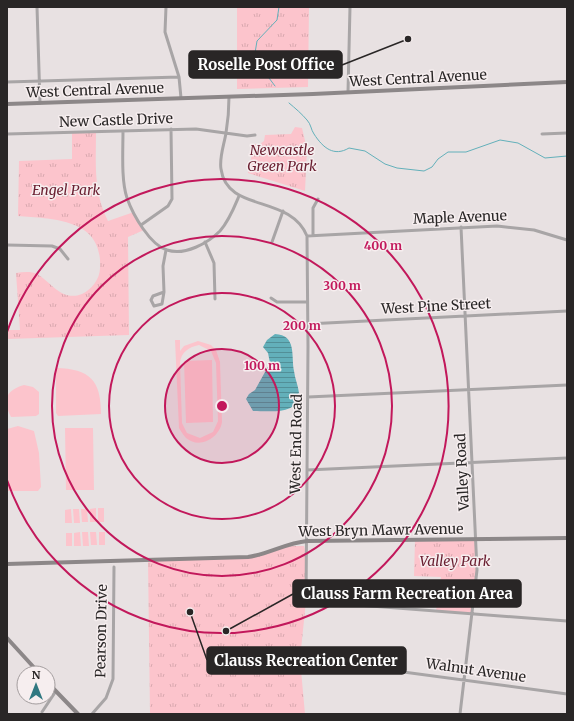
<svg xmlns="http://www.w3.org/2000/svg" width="574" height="721" viewBox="0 0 574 721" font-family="Merriweather,serif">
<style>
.park{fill:url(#park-tufts)}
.pitch{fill:#fcc4cc;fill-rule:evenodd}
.water{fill:url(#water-rules)}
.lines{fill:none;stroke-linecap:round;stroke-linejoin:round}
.stream{stroke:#63b0ba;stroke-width:1}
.street{stroke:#a8a5a6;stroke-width:3}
.secondary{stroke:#8c8788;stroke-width:4}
.ring{fill:none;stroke:#c2185b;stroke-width:2}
.labels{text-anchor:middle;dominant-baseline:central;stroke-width:3;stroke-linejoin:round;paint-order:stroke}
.street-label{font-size:14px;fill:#292626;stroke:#f6eeef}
.park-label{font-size:14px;font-style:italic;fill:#6b2032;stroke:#f6eeef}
.centre{fill:#c2185b;stroke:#f6eeef;stroke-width:2}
.ring-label{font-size:12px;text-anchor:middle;font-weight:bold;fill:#c2185b;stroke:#f6eeef;stroke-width:3;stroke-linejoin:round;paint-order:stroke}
.leader{fill:none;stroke:#292626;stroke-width:1.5}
.callout-dot{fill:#292626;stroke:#f6eeef;stroke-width:1.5}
.callout{fill:#292626;stroke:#292626;stroke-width:1.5}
.callout-label{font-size:15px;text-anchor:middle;font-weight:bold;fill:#fff}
</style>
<defs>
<pattern id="park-tufts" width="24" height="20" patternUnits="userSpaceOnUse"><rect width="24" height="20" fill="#fcc4cc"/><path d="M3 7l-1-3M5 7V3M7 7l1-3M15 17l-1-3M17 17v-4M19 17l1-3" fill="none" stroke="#d8a8af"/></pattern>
<pattern id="water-rules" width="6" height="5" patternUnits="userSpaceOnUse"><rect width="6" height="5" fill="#63b0ba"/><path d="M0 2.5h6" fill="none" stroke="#528f97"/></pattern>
</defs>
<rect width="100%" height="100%" fill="#e8e1e2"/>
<path class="park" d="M237 7H309L308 87 237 89Z
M295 127 302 128 307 149 305 191 248 173 254 144H260L264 141 265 135 291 134Z
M72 132H96C96 162 93 193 108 221L134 212 144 230 128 237 129 335 7 339V330H20L16 273C23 272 31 271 37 274 51 282 62 302 82 294 91 290 100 279 100 268 103 219 55 219 18 216L19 161 72 159Z
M476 539 477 570 472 614 436 611 441 577 414 576 415 540Z
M295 546H304L305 550 306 601 300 659 305 714H150L148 559 248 557 281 547Z"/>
<path class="pitch" d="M175 340H180V351L184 346 198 341 211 345 216 350 220 362 222 422C220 437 200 450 186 438 183 435 181 431 179 428ZM199 345 211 351 216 363 218 421 213 432 200 438 187 433 182 423 180 363C181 352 189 347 199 345Z
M212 360 213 422 186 423 184 361Z
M56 368C90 369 101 380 101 414L58 416 56 413Z
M24 385 33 387 39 392V414L36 416 11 417C2 400 6 390 24 385Z
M18 426 34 431 39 453 41 487 38 491H7V429Z
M65 428H93L94 490H66Z
M96 508V522H90V509Z
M98 508H104V522H98Z
M71 509 72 523H65V510Z
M73 509H79L80 523H74Z
M81 509H87L88 522H82Z
M80 532 81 546H74V533Z
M82 532H88L89 546H83Z
M90 532H96L97 545H91Z
M99 532H105V545H99Z
M66 533H72V546H66Z
M442 584C457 585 464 592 463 608L440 605Z"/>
<path class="water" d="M275 334C297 335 291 356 294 371 295 379 298 385 299 393L297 395C300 415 266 411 253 411L246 399 249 394 255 390 270 363 268 353 263 347 267 340Z"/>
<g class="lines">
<path class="stream" d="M275 86 269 78 253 65 257 41 277 20 279 7
M289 103C295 108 302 114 307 120 311 124 311 130 314 134 323 148 334 157 349 148L365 151 385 164 397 168 424 171 432 167 438 159 448 152H466L500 140 518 143 545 158 567 156"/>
<path class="street" d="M37 7 40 103
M166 7 165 32 179 77 181 98
M7 82 179 77
M348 92 350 7
M229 97C229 109 228 121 226 133 224 145 219 158 221 169 227 213 290 194 307 236L308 346 306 601 567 621
M123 131C123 151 121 180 127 198 133 215 150 245 167 250 185 256 208 243 220 231 229 221 234 208 239 196
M7 134 196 129 247 136 255 135
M542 134 567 133
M141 225 168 206 172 199 171 129
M313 235V208L318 199
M307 236 497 226 534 230 567 240
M205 242 214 263 215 299
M272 242 283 211
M7 245 52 246 60 249 68 259
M164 292 162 304 154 306 151 300 153 296 164 292 163 266 166 250
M271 298 277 302H307
M307 324 567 311
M308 397 567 385
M307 470 567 458
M309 661 336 663 567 694
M42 712 56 691
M92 714 106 698 113 679 114 567
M460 714 477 570 461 227"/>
<path class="secondary" d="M7 104 313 94 567 82
M7 564 248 557C269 554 286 543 307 541L567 538
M7 638 39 673
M48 683 78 714"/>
</g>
<circle cx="222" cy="406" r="57" fill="#c2185b" fill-opacity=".12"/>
<g class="ring">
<circle cx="222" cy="406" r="57"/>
<circle cx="222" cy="406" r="113"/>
<circle cx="222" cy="406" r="170"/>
<path d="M7 332A227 227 0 1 1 7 480"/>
</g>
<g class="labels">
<g class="street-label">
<text transform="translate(418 78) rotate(-3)">West Central Avenue</text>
<text transform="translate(95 90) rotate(-2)">West Central Avenue</text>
<text transform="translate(116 120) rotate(-2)">New Castle Drive</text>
<text transform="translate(460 217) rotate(-2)">Maple Avenue</text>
<text transform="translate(436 306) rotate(-3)">West Pine Street</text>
<text transform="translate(296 444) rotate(-89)">West End Road</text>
<text transform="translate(462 472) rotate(-93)">Valley Road</text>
<text transform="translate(381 530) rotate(-1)">West Bryn Mawr Avenue</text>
<text transform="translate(101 631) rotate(-89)">Pearson Drive</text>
<text transform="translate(476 670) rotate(8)">Walnut Avenue</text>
</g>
<g class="park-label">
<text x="282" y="150">Newcastle<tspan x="282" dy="16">Green Park</tspan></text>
<text x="66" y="190">Engel Park</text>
<text x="455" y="561">Valley Park</text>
</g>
</g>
<circle cx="222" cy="406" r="6" class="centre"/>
<g class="ring-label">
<text x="383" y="250">400 m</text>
<text x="342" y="290">300 m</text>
<text x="302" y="330">200 m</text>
<text x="262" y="370">100 m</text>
</g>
<path class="leader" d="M408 39L342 65M226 631L293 594M190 612L207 660"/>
<g class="callout-dot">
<circle cx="408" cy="39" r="4"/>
<circle cx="226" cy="631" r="4"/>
<circle cx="190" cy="612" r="4"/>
</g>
<g class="callout">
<rect x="189" y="51" width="153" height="27" rx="4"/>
<rect x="293" y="580" width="228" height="27" rx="4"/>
<rect x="207" y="647" width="199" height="27" rx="4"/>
</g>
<g class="callout-label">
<text x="266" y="70">Roselle Post Office</text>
<text x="407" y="599">Clauss Farm Recreation Area</text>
<text x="306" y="666">Clauss Recreation Center</text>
</g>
<rect width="574" height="721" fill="none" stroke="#292626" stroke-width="16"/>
<g transform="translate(36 685)"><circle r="19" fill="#f6eeef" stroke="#a49e9f"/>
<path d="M0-3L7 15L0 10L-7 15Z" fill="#307881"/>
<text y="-6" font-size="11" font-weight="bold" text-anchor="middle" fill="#292626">N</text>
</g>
</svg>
